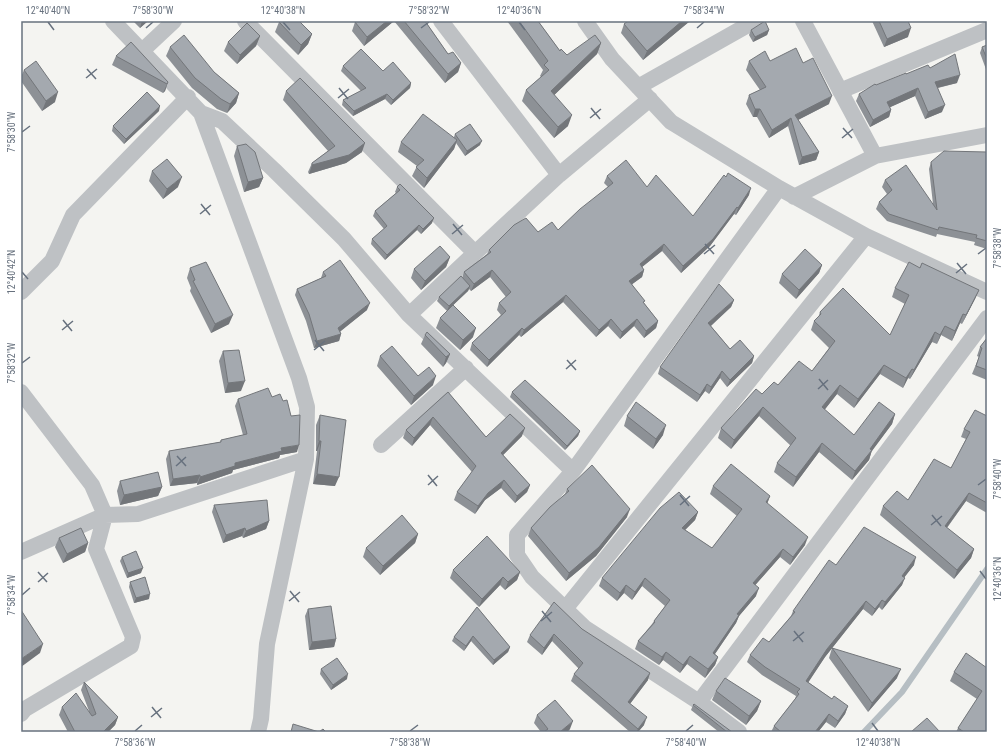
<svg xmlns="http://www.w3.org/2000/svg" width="1008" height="753" viewBox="0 0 1008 753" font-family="'Roboto Condensed',sans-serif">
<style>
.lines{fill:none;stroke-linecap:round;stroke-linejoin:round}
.stream{stroke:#b6bec3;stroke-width:6}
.minor{stroke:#bec1c4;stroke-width:16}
.wall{fill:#8d9196}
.shaded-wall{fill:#73767a}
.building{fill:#a4a9af;stroke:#73767a}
.ticks{fill:none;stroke:#67717e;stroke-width:1.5}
.neatline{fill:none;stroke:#67717e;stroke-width:1.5}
.ticks-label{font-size:10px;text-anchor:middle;fill:#67717e}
</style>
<rect width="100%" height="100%" fill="#f4f4f1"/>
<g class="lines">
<path class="stream" d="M864 732 902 692 987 569"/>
<path class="minor" d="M113 21 201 113 222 121 274 170 344 239 409 315 573 471
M245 21 475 253 409 315
M441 21 559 175
M585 21 612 59 671 122 779 188 866 236 987 292
M803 21 875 156
M142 51 174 21
M638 87 755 21
M840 91 987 30
M201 113 299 378 307 407 306 459 267 644 261 719 258 732
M794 197 875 156 987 135
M475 253 559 175 650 99
M21 292 52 261 73 215 188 97
M21 392 92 485 105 515 138 514 306 459
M381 445 466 368
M21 552 105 515
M565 609 866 236
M699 702 987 318
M21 714 25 709 131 646 133 637 96 549 105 515
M739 732 699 702 585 628 532 577 517 555V535L573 471 779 188"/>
</g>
<path class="wall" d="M133 21H148L140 28Z
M356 21H425L448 54 461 63 458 72 445 83 394 21 364 46 352 31 355 22Z
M507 21H538L560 51 567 55 601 43 597 54 554 95 568 126 554 138 522 101 526 90 541 77 540 76 543 70Z
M690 21 643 60 621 33 624 24Z
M872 21H908V37L884 47Z
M279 22 312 34 308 44 298 55 275 32Z
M751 30H769L767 35 753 42 749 35Z
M260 36 256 46 237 64 224 51 228 42Z
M987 45V72L980 53 982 47Z
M170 47 214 72 239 93 236 103 227 113 217 109 192 88 166 56Z
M116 56 168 82 165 91 163 93 112 65Z
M749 61H770L803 63 829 104 798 120 819 152 816 160 799 165 788 126 769 138 757 117H753L746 104 749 95 760 90 746 70Z
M343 66 383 71 411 83 410 88 391 105 385 99 353 116 342 105 343 100 361 91 341 71Z
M930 68 957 83 938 88 942 112 925 119 915 96 890 107 891 110 889 117 870 127 856 101 859 94 876 85 906 74Z
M24 70 55 102 42 111 21 81V77Z
M286 91 362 152 346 163 309 174 308 172 312 163 328 151 283 100Z
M159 111 124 144 112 131 113 126Z
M455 134 480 145 465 156 456 143 454 149 424 188 412 176 417 166 398 152 401 142 454 137Z
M237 146 263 178 259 187 244 192 234 156Z
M987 152V249L974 245 975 242 937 234 936 237 887 221 876 209 879 202 887 194 882 187 885 180 933 204 929 169 931 162Z
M152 171 178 187 163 199 149 181Z
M607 176 647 187 693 216 749 195 736 215 734 214 710 246 681 273 662 251 642 267 644 270 642 277 632 284 644 303 658 321 656 328 644 338 634 326 620 339 608 326 596 337 563 302 521 337 519 335 487 367 470 350 472 343 501 315 497 310 499 303 506 297 490 277 471 291 469 289 468 291 453 305 473 337 460 350 436 328 440 318 447 311 437 301 439 297 462 278 464 272 487 254 489 250 538 232 558 230 608 187 604 183Z
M397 187 432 223 421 234 417 230 385 260 371 244 372 239 384 229 373 216 375 211 396 193 395 192Z
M450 257 446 267 421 290 411 278 414 269Z
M822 265 819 273 796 299 779 283 782 274Z
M190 268 229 324 211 333 190 291 191 288 187 278Z
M920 268 979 290 975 299 962 324 960 323 952 341 941 335 937 344 932 342 910 379 908 378 903 388 880 374 854 408 837 394 824 410 854 435 895 414 892 424 872 450 869 460 852 480 819 452 793 487 774 472 777 463 791 446 759 416 731 449 718 438 721 428 762 394 778 385 812 371 829 348 811 330 814 321 818 318 820 312 890 335 905 304 892 297 895 288Z
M323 272 367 310 340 331 341 334 339 341 314 348 306 321 295 295 297 289 321 278Z
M734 300 731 307 711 326 730 349 754 356 752 363 727 387 720 378 709 394 705 391 697 402 658 374 660 367Z
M425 335 450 354 446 363 443 367 421 344Z
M987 338V380L972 374 979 357 977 356 980 347Z
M223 351 241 391 225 393 219 361Z
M380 356 433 385 411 405 377 366Z
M448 392 486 437 522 436 503 455 530 485 527 492 515 503 501 488 485 500 475 514 454 500 457 492 472 472 430 425 412 446 403 438 406 430Z
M512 392 580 431 578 436 565 450 510 397Z
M238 399 297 452 280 455 279 458 233 470 232 473 197 485V483L170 486 166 459 169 451 220 442 221 440 243 435 235 406Z
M320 415 335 486 313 484 317 451H316V425Z
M627 416 663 435 653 449 624 426Z
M987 416V513L966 501 947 528 974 549 971 558 954 579 880 515 883 506 908 500 951 468 966 439 961 437 964 429Z
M120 481 162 487 158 496 120 505 117 491Z
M713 486 770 496 767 504 805 545 790 565 780 557 755 585 756 596 739 616 736 623 715 654 718 657 715 665 705 678 687 664 680 673 663 660 659 665 635 649 638 641 652 624 654 621 665 606 642 586 632 600 624 593 617 601 599 586 602 578 698 512 695 520 685 530 712 548 737 516 710 494Z
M567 489 627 517 596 556 566 581 528 536 531 528 565 494Z
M214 505 269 521 266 529 243 538 242 536 223 543 212 512Z
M418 534 415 543 380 575 363 557 366 548Z
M59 538 88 543 85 552 63 563 55 547Z
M122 557 141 573 127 578 120 561Z
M836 565H914L904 577 902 585 882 610 879 607 872 616 863 609 825 657 808 682 832 699 848 706 845 714 835 728 826 722 818 732H771L774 726 795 699 796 696 762 675 747 662 750 655 769 642 791 616 793 611Z
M453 570 520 572 517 580 505 590 500 585 479 607 450 578Z
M130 582 149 599 134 603 129 587Z
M477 607 510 647 508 652 493 665 471 641 464 651 452 641 454 637Z
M308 609 336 639 334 647 309 650 305 616Z
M582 629 648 680 630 704 644 725 638 732H630L571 681 574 674 579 669 552 641 542 655 527 642 530 635Z
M832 648 897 678 868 712 829 658Z
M987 668V732H956L958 728 977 699 950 681 954 672Z
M321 669 347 679 331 690 320 674Z
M84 682 118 717 115 725 108 732H68L59 715 62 707 89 711 81 690Z
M716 691 761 701 757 711 746 725 712 700Z
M693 705 732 732H719L691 710Z
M537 715 570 729 567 732H541L534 723Z"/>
<path class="shaded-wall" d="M142 21H148L140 28Z
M387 21H394L364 46 367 37Z
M682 21H690L643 60 647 51Z
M911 28 908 37 884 47 887 39Z
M769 30 767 35 753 42 755 37Z
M312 34 308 44 298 55 301 45Z
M260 36 256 46 237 64 240 55Z
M601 43 597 54 547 102 551 91Z
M461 63 458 72 445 83 448 74Z
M960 75 957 83 932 89 935 82Z
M168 82 165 91 163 93 167 84Z
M411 83 410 88 391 105 393 100Z
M918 88 915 96 884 110 887 102Z
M58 92 55 102 42 111 46 101Z
M239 93 236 103 227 113 230 104Z
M387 94 385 99 353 116 354 111Z
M832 96 829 104 792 123 795 115Z
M945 105 942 112 925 119 928 112Z
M160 106 159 111 124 144 126 139Z
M755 109H760L757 117H753Z
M891 110 889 117 870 127 873 120Z
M572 115 568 126 554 138 558 127Z
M791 118 788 126 769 138 772 130Z
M457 140 454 149 424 188 427 178Z
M482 141 480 145 465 156 467 151Z
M365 143 362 152 346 163 309 174 312 165Z
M819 152 816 160 799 165 802 157Z
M182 177 178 187 163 199 167 189Z
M263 178 259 187 244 192 248 182Z
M751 188 749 195 736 215 738 208Z
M737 207 734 214 710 246 681 273 683 266Z
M434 218 432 223 421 234 423 229Z
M419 225 417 230 385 260 387 255Z
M664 244 662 251 637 271 640 264Z
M450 257 446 267 421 290 425 281Z
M822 265 819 273 796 299 799 290Z
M492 270 490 277 471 291 474 284Z
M644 270 642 277 627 288 629 281Z
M470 286 468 291 447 311 449 306Z
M979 290 975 299 962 324 966 315Z
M566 295 563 302 521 337 524 330Z
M734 300 731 307 706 330 708 323Z
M370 303 367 310 336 335 338 328Z
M963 314 960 323 952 341 955 331Z
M233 315 229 324 211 333 215 324Z
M611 319 608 326 596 337 599 330Z
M637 319 634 326 620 339 622 332Z
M658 321 656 328 644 338 646 331Z
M945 326 937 344 940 335Z
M476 328 473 337 460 350 463 340Z
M522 328 519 335 487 367 489 360Z
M935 332 932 342 910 379 914 370Z
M341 334 339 341 314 348 317 341Z
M450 354 446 363 443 367 446 357Z
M754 356 752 363 727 387 730 380Z
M884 365 880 374 854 408 858 399Z
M912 369 908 378 903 388 906 378Z
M722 371 720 378 709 394 711 387Z
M436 376 433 385 411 405 414 396Z
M245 381 241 391 225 393 228 383Z
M707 384 705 391 697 402 700 395Z
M840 385 837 394 819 417 822 407Z
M763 407 759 416 731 449 734 440Z
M895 414 892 424 872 451V450L869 460 852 480 855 471 870 449Z
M433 417 430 425 412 446 414 438Z
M666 425 663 435 653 449 656 439Z
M525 428 522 436 498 460 501 453Z
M580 431 578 436 565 450 567 446Z
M319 441H321L317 451H316Z
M822 443 819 452 793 487 796 477Z
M299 445 297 452 280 455 279 458 233 470 232 473 197 485 200 477 235 463 281 448Z
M317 474 339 477 335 486 313 484Z
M200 475 197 483 170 486 173 479Z
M504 480 501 488 485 500 475 514 478 506 488 493Z
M530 485 527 492 515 503 517 496Z
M162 487 158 496 120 505 124 495Z
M969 493 966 501 942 534 945 526Z
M770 496 767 504 766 502Z
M630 509 627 517 596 556 566 581 569 573Z
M698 512 695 520 679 536 682 528Z
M269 521 266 529 243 538 246 531Z
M245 528 242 536 223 543 226 535Z
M418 534 415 543 380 575 383 566Z
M808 537 805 545 790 565 793 557Z
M88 543 85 552 63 563 67 554Z
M783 549 780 557 750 591 753 583Z
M974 549 971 558 954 579 957 570Z
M916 557 914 565 900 583 902 576Z
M143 568 141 573 127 578 128 573Z
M520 572 517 580 505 590 508 582Z
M503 577 500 585 479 607 482 599Z
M645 578 642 586 632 600 635 592Z
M905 578 902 585 882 610 885 602Z
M626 585 624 593 617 601 620 593Z
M759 588 756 596 739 616 736 623 710 661 713 653 737 614Z
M150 594 149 599 134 603 136 598Z
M882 600 879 607 872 616 875 609Z
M866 601 863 609 825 657 804 689 806 681 827 649Z
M554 634 552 641 542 655 544 648Z
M473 636 471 641 464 651 466 646Z
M336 639 334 647 309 650 312 642Z
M43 644 40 653 21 667V659Z
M510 647 508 652 493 665 494 660Z
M666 652 663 660 659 665 662 657Z
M690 656 687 664 680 673 683 665Z
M718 657 715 665 705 678 708 669Z
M901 669 897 678 868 712 872 703Z
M650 673 648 680 626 709 628 702Z
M348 674 347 679 331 690 333 685Z
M761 701 757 711 746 725 749 716Z
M848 706 845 714 835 728 838 721Z
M829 714 826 722 818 732H815Z
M118 717 115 725 108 732H103Z
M647 717 644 725 638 732H636L638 729Z
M573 721 570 729 567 732H560Z"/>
<path class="building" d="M280 21H299L312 34 301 45 279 22Z
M356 21H387L367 37 355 22Z
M404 21H425L448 54 453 52 461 63 448 74Z
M519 21H538L560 51 561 49 567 55 595 35 601 43 551 91 572 115 558 127 526 90 549 70 544 65 548 61Z
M628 21H682L647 51 624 24Z
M765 21 769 30 755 37 751 30Z
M879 21H908L911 28 887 39Z
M247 23 260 36 240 55 228 42Z
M184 35 214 72 239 93 230 104 221 99 195 78 170 47Z
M131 42 168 82 167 84 116 56Z
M987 45V59L982 47Z
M796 48 803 63 813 58 832 96 795 115 819 152 802 157 791 118 772 130 760 109H755L749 95 766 87 749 61 765 51 770 61Z
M361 49 383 71 393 62 411 83 393 100 387 94 354 111 343 100 366 88 343 66Z
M955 54 960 75 935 82 945 105 928 112 918 88 887 102 891 110 873 120 859 94 875 84 876 85 906 73V74L928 65 930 68Z
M36 61 58 92 46 101 24 70Z
M300 78 365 143 349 155 312 165V163L335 146 286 91Z
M147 92 160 106 126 139 113 126Z
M423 114 457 140 427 178 416 167 424 160 401 142Z
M470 124 482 141 467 151 455 134Z
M246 144 255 152 263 178 248 182 237 146Z
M944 151 987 152V241L976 238 977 235 939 227 938 230 889 214 879 202 892 190 885 180 906 165 937 210 931 162Z
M167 159 182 177 167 189 152 171Z
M626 160 647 187 656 175 693 216 724 175 726 177 728 173 751 188 738 208 737 207 713 239 683 266 664 244 640 264 644 270 629 281 645 301 643 302 658 321 646 331 637 319 622 332 611 319 599 330 566 295 524 330 522 328 489 360 472 343 506 311 499 303 511 292 492 270 474 284 464 272 491 252 489 250 514 225 526 218 538 232 552 222 558 230 580 209 613 183 607 176Z
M400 184 434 218 423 229 419 225 387 255 372 239 387 226 375 211 400 190 397 187Z
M440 246 450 257 425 281 414 269Z
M805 249 822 265 799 290 782 274Z
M340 260 370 303 338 328 341 334 317 341 309 314 297 289 326 276 323 272Z
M206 262 233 315 215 324 193 281 195 280 190 268Z
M909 262 920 268 922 263 979 290 966 315 963 314 955 331 945 326 940 335 935 332 914 370 912 369 906 378 884 365 858 399 840 385 822 407 854 435 879 402 895 414 870 449 872 450 855 471 822 443 796 477 777 463 796 438 763 407 734 440 721 428 756 389 762 394 774 382 778 385 799 361 812 371 835 341 814 321 821 314 820 312 843 288 890 335 909 295 895 288Z
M461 276 470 286 449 306 439 297Z
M719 284 734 300 708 323 730 349 740 340 754 356 730 380 722 371 711 387 707 384 700 395 660 367Z
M453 305 476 328 463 340 440 318Z
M427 332 450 354 446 357 425 335Z
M987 338V370L976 366 982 348 980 347Z
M392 346 418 376 429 367 436 376 414 396 380 356Z
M239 350 245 381 228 383 223 351Z
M525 380 580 431 567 446 512 392Z
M268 388 272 397 280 394 283 401 287 400 291 416 300 415 299 445 281 448 282 451 235 463V466L200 477V475L173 479 169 451 221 442V440L247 434 238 399Z
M448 392 486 437 510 414 525 428 501 453 530 485 517 496 504 480 488 493 478 506 457 492 476 466 433 417 414 438 406 430Z
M636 402 666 425 656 439 627 416Z
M975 410 987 416V503L969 493 945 526 974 549 957 570 883 506 897 491 908 500 934 459 951 468 970 432 964 429Z
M320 415 346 420 339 477 317 474 321 441H319Z
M731 464 770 496 766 502 808 537 793 557 783 549 753 583 759 588 737 614 739 615 713 653 718 657 708 669 690 656 683 665 666 652 662 657 638 641 655 622 654 621 670 600 645 578 635 592 626 585 620 593 602 578 660 508 679 492 698 512 682 528 712 548 742 509 713 486Z
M592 465 630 509 599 547 569 573 531 528 550 507 569 491 567 489Z
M158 472 162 487 124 495 120 481Z
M267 500 269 521 246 531 245 528 226 535 214 505Z
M402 515 418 534 383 566 366 548Z
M864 527 916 557 902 576 905 578 885 602 882 600 875 609 866 601 827 649 806 681 832 699 834 696 848 706 838 721 829 714 815 732H781L774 726 799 694 797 692 800 689 765 667 750 655 763 638 769 642 795 612 793 611 829 560 836 565Z
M81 528 88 543 67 554 59 538Z
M487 536 520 572 508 582 503 577 482 599 453 570Z
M136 551 143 568 128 573 122 557Z
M145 577 150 594 136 598 130 582Z
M554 602 582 629 650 673 628 702 647 717 638 729 574 674 583 663 554 634 544 648 530 635Z
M331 606 336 639 312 642 308 609Z
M477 607 510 647 494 660 473 636 466 646 454 637Z
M21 610 43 644 21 659Z
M832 648 901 669 872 703Z
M966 653 987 668V732H964L958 728 982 691 954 672Z
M337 658 348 674 333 685 321 669Z
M725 678 761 701 749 716 716 691Z
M84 682 118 717 103 732H75L62 707 76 693 92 716 96 714Z
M555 700 573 721 560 732H544L548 729 537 715Z
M694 704 732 732H727L693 705Z
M927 718 940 732H911Z
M293 724 319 732 323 729 326 732H291Z"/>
<path class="ticks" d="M48 22 54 30M283 22 290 30M519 22 525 30M146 28 153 22M421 28 429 22M697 28 704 22M87 69 96 79M86 78 97 69M339 88 348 99M338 98 349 89M591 108 600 119M590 118 601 109M843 128 852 138M22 132 30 126M842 138 853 129M201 204 210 215M200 214 211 205M453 224 462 235M452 234 463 225M705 244 714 254M704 254 715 245M978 254 986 248M957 263 966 274M22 272 28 279M956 273 967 264M63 320 72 331M62 330 73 321M315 340 324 351M314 350 325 341M567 360 576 370M22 363 30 357M566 369 576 360M819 379 828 390M818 389 828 380M177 456 186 466M176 466 186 457M428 475 437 486M428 485 438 476M978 485 986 479M680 495 689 506M680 505 690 496M932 515 941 526M931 525 942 516M980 571 986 579M38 572 47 582M38 582 48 573M290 591 299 602M22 595 30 588M289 601 300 592M542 611 551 622M541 621 552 612M794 631 803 642M793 641 804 632M152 707 161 718M151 717 162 708M872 723 878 731M135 731 142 725M410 731 418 725M686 731 693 725"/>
<rect width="1008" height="753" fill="none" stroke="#ffffff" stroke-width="44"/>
<rect x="22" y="22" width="964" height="709" class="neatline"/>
<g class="ticks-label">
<text x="48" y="14">12°40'40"N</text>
<text x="153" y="14">7°58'30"W</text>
<text x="283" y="14">12°40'38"N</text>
<text x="429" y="14">7°58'32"W</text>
<text x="519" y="14">12°40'36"N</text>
<text x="704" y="14">7°58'34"W</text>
<text transform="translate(11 132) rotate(-90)" y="4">7°58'30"W</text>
<text transform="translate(997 248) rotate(-90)" y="4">7°58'38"W</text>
<text transform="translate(11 272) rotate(-90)" y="4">12°40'42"N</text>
<text transform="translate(11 363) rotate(-90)" y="4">7°58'32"W</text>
<text transform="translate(997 479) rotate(-90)" y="4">7°58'40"W</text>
<text transform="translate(997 579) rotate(-90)" y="4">12°40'36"N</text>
<text transform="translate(11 595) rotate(-90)" y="4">7°58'34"W</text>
<text x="135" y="746">7°58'36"W</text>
<text x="410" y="746">7°58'38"W</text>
<text x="686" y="746">7°58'40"W</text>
<text x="878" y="746">12°40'38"N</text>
</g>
</svg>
